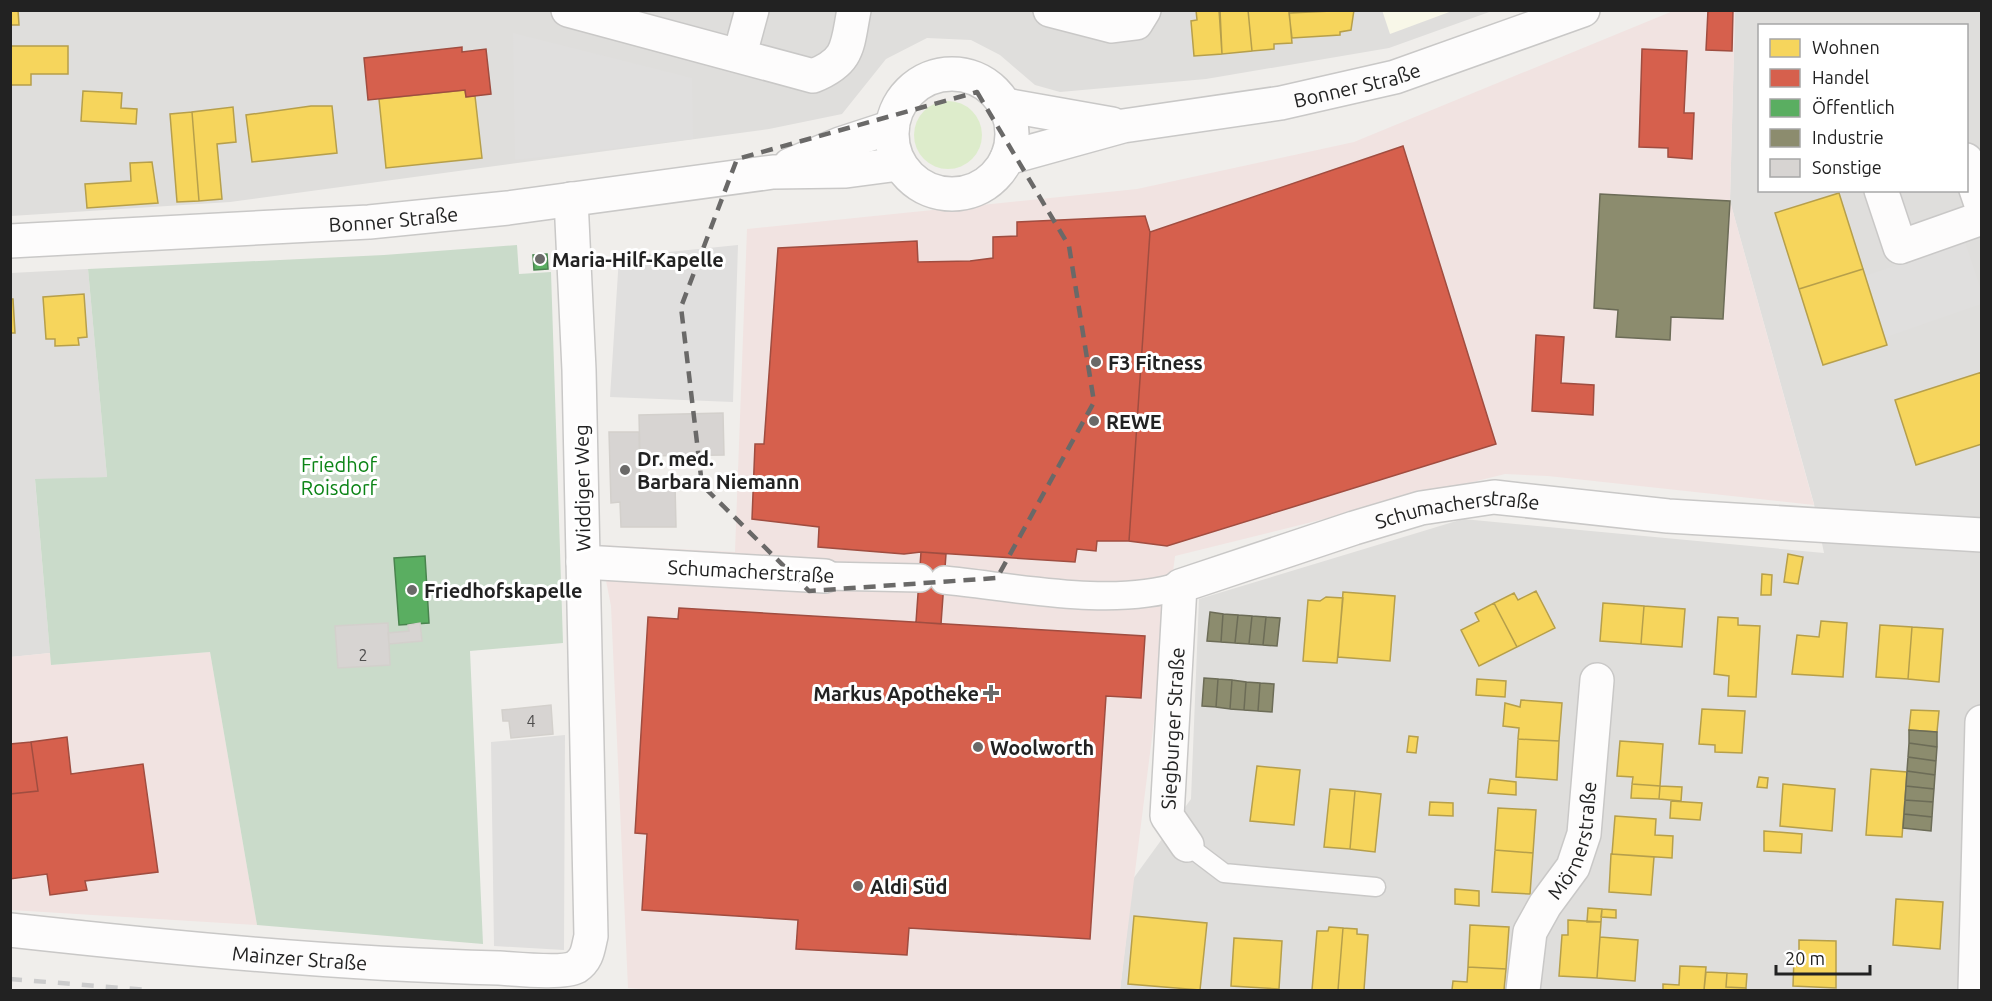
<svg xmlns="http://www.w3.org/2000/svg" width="1992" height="1001" viewBox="0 0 1992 1001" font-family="Ubuntu,sans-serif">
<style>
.residential{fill:#dfdedc;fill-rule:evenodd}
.commercial{fill:#f1e3e1}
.education{fill:#f8f7e8}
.grass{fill:#ddeccb}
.cemetery{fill:#cadbca}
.parking{fill:#e0dfde}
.homes{fill:#f6d55c;stroke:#b69f4b;stroke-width:1.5}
.shops{fill:#d6604d;stroke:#a04d40;stroke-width:1.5}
.public{fill:#5aae61;stroke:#49844e;stroke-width:1.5}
.industry{fill:#8c8c6e;stroke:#6c6c57;stroke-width:1.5}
.building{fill:#d7d4d2;stroke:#d3d0cc;stroke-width:1.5}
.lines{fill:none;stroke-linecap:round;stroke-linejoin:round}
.service-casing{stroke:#c9c8c7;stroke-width:21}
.pedestrian-casing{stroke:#c9c8c7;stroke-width:30}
.minor-casing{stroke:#c9c8c7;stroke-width:36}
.tertiary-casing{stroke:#c9c8c7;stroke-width:36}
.service{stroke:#fdfcfc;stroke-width:18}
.pedestrian{stroke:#fdfcfc;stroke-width:27}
.minor{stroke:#fdfcfc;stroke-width:33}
.tertiary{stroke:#fdfcfc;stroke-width:33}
.rail{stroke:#ccc;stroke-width:4.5;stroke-dasharray:12 12;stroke-linecap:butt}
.marked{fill:none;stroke:#6a6968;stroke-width:4.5;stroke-dasharray:12 8;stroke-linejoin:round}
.poi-dot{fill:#6a6968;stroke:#fff;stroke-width:2}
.labels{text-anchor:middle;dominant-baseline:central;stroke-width:6;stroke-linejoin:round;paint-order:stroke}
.number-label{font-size:16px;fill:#4f4e4e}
.street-label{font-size:20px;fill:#222;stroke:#fff}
.poi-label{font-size:20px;font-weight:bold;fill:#222;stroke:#fff;text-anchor:start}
.park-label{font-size:20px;fill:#0c8416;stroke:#fff}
</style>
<rect width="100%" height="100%" fill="#f0eeeb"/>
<path class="residential" d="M11 11H1492L1389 48 1206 79 1060 92 1035 85 1000 55 971 40 927 38 886 59 842 114 769 129 230 202 11 216Z
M1735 11H1981V990H1120L1133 879 1191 799 1199 599 1463 519 1824 553 1814 504 1730 201ZM1760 26H1966V190H1760Z
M88 269 107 477 35 480 50 653 11 657V273Z"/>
<path class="commercial" d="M1673 11H1735L1730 201 1814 505 1548 476 1505 474 1175 556 1120 990H655L628 988 611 606 599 545 735 552 747 229 1137 189 1354 142Z
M210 652 257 925 11 910 10 657 50 653 51 665Z"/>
<path class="education" d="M1382 10H1452V11L1390 34Z"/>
<path class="grass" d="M914 135a34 34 0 1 1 68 0a34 34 0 1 1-68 0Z"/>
<path class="cemetery" d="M517 245 519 274 551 272 563 643 470 651 483 944 257 925 210 652 51 665 35 479 107 477 88 269 384 255Z"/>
<path class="parking" d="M513 33 692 78 693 139 515 160Z
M1965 242 1981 290V304L1886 337 1865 276Z
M738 245 733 402 610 397 619 257Z
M565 735 564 950 494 946 491 742Z"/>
<path class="homes" d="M10 10H18L19 25H10Z
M1196 10H1219L1222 54 1194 56 1191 21 1197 20Z
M1220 10H1248L1252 51 1222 54Z
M1248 10H1289L1292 43 1274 44V49L1252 51Z
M1354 10 1351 30 1340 32V35L1292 38 1289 13Z
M10 46H68V74H31V85H10Z
M465 90 466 97 475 96 482 158 386 168 379 99Z
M83 91 122 93 121 108 137 109 136 124 81 121Z
M311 106H332L337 153 252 162 246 115Z
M233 107 236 142 217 144 222 199 199 201 192 112Z
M192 112 199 201 177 202 170 114Z
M152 162 158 203 87 208 85 184 131 181 130 163Z
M1839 193 1863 269 1799 289 1775 213Z
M1863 269 1887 345 1823 365 1799 289Z
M84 294 87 337 78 338 79 345 55 346V339H46L43 297Z
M10 299H13L15 333H10Z
M1982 372V444L1916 465 1895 400Z
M1788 554 1803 557 1798 584 1784 582Z
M1762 574 1772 575 1771 595H1761Z
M1536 591 1555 628 1517 647 1494 603 1514 593 1518 600Z
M1343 592 1395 596 1390 661 1338 657Z
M1326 597 1343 598 1337 663 1303 661 1308 600 1320 601Z
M1494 603 1517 647 1479 666 1461 630 1479 621 1475 613Z
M1603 603 1644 606 1641 644 1600 641Z
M1644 606 1685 609 1682 647 1641 644Z
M1718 617 1738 618V625L1760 626 1756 697 1728 696 1729 676 1714 674Z
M1821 621 1847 623 1843 677 1792 674 1797 635 1819 637Z
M1880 625 1912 627 1908 679 1876 677Z
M1912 627 1943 629 1939 682 1908 679Z
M1477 679 1506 681 1505 697 1476 695Z
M1521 700 1562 703 1559 741 1518 739 1519 728 1503 726 1505 703 1520 707Z
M1702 709 1745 711 1742 753 1715 752V745L1699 744Z
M1911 710 1939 711 1937 732 1909 730Z
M1409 736 1418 737 1416 753 1407 752Z
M1518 739 1559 741 1557 780 1516 777Z
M1620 741 1663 744 1660 786 1632 784 1633 777 1617 776Z
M1257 766 1300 770 1294 825 1250 821Z
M1871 769 1907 772 1902 837 1866 835Z
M1759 777 1768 778 1767 788 1757 787Z
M1490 779 1516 782V795L1488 793Z
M1632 784 1660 786 1659 799 1631 798Z
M1783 784 1835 789 1832 831 1780 826Z
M1660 786 1682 787 1681 801 1659 799Z
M1330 789 1355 791 1350 849 1324 847Z
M1355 791 1381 794 1375 852 1350 849Z
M1671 801 1702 803 1700 820 1670 818Z
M1430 802 1453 803V816L1429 815Z
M1498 808 1536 810 1533 853 1495 850Z
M1615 816 1656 819 1655 835 1673 836 1672 858 1612 854Z
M1764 831 1802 834 1801 853 1764 851Z
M1495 850 1533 853 1530 894 1492 892Z
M1611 854 1654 857 1651 895 1609 892Z
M1455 889 1479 891V906L1455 904Z
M1896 899 1943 902 1940 949 1893 945Z
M1588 908 1602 909 1601 922H1587Z
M1602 909 1616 910V918L1601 917Z
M1134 916 1207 923 1200 990 1128 984Z
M1568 920 1601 922 1597 978 1559 976 1562 935H1568Z
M1470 925 1509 927 1506 969 1468 967Z
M1329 927 1343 928 1338 990H1312L1317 931H1328Z
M1343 928 1357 929V934L1368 935 1364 990H1338Z
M1600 937 1638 940 1635 981 1597 978Z
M1234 938 1282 941 1279 989 1231 986Z
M1799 940 1836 941V988L1793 986 1794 958H1799Z
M1680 966 1706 967 1704 990H1663V984L1679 985Z
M1468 967 1506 969 1504 990H1452L1453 981 1467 982Z
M1706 972 1727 973 1726 987 1746 988V990H1704Z
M1727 973 1747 974 1746 988 1726 987Z"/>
<path class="shops" d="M1708 10H1733L1732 51 1706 50Z
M462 47V52L486 49 491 94 466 97 465 90 368 100 364 58Z
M1642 49 1687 51 1684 113H1694L1692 159 1668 157V148L1639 147Z
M1403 146 1496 444 1167 546 1129 541 1150 232Z
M1145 216 1150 232 1129 541H1097L1096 551 1077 549 1075 562 921 552 904 554 818 547 819 527 752 519 755 444H764L778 248 917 241 918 262 970 261 993 258V237L1017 236V222Z
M1536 335 1564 337 1561 383 1594 385 1593 415 1532 411Z
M921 552 946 554 941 624 916 622Z
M679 608 1145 636 1141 698 1106 696 1090 939 909 928 907 955 796 949 798 920 642 910 647 834 635 833 648 617 678 619Z
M67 737 71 774 143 764 158 872 85 881 87 890 50 895 47 874 10 879V794L38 791 31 742Z
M31 742 38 791 10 794V744Z"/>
<path class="public" d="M547 254 548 269 534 270 533 255Z
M425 556 429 623 399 625 394 558Z"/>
<path class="industry" d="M1600 194 1730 201 1723 319 1671 317 1670 340 1616 337 1618 310 1594 308Z
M1210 612 1223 614 1221 642 1207 641Z
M1223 614 1238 615 1235 643 1221 642Z
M1238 615 1252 616 1249 644 1235 643Z
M1252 616 1266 617 1263 645 1249 644Z
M1266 617 1280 618 1277 646 1263 645Z
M1204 678 1218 679 1216 707 1202 706Z
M1218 679 1232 680 1230 709 1216 707Z
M1232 680 1246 682 1244 710 1230 709Z
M1246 682 1260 683 1258 711 1244 710Z
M1260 683 1274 684 1272 712 1258 711Z
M1909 730 1937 732V747L1909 743Z
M1909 743 1937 747 1936 761 1908 757Z
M1908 757 1936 761 1935 775 1907 771Z
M1907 771 1935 775 1934 789 1906 786Z
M1906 786 1934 789 1933 802 1905 800Z
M1905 800 1933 802 1932 817 1904 814Z
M1904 814 1932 817 1931 831 1903 828Z"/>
<path class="building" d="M723 413 724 455 640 456 639 415Z
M609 432H639L640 484H675L676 527H621L620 502 611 503Z
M388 623 390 665 338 668 335 626Z
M420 623 422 641 389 644 388 633 409 631 408 625Z
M551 705 553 734 511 738 509 721H503L502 710Z"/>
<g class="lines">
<defs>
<path id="service" d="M1187 845 1224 873 1376 887"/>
<path id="pedestrian" d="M825 576 920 578
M944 580C1015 587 1112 608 1180 586"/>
<g id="minor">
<path d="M568 10 813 76C850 61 847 46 854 10"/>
<path d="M1050 10 1112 26 1136 23 1144 10"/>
<path d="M740 54 752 10"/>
<path d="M1966 160 1982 207"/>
<path d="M1881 190 1900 247 1982 218"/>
<path d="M583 562 825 576"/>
<path id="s1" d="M1187 845 1167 816 1180 586 1354 528 1421 508 1494 497 1668 516 1982 535"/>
<path id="s2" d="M10 930C173 948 336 964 499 968 516 969 563 974 576 967 588 959 588 948 591 936L579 370 571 199"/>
<path id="s3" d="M1523 990 1530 932 1545 905 1573 867 1584 834 1597 680"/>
<path d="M1975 990 1982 722"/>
</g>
<g id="tertiary">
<circle cx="952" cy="134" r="60"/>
<path d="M1005 105 1112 124"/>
<path id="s4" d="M1007 158 1123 126 1281 103 1395 77 1583 10"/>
<path d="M790 165 840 144 892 127"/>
<path id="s5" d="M10 241 369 222 508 208 773 172 846 171 899 164"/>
</g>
</defs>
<use href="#service" class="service-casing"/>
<use href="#pedestrian" class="pedestrian-casing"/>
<use href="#minor" class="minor-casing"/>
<use href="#tertiary" class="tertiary-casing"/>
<use href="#service" class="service"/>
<use href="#pedestrian" class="pedestrian"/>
<use href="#minor" class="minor"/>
<use href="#tertiary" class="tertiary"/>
<path class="rail" d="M10 979 147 990"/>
</g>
<path class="marked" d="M977 92 1069 246 1094 402 997 578 809 591 702 485 681 307 737 159Z"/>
<g class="poi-dot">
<circle cx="540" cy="259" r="6"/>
<circle cx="1096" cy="362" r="6"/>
<circle cx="1094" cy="421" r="6"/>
<circle cx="625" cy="470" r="6"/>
<circle cx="412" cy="590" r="6"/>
<path d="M988 684h6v6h6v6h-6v6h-6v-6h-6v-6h6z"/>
<circle cx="978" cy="747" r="6"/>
<circle cx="858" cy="886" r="6"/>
</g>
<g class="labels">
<g class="number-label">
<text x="363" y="655">2</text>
<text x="531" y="721">4</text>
</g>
<g class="street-label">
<text stroke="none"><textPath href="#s4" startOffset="358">Bonner Straße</textPath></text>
<text stroke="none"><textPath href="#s5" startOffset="384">Bonner Straße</textPath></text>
<text transform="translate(582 488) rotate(-91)">Widdiger Weg</text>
<text stroke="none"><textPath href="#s1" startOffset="555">Schumacherstraße</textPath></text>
<text transform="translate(751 571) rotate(3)">Schumacherstraße</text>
<text stroke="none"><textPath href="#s1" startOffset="123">Siegburger Straße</textPath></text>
<text stroke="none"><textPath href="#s3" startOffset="162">Mörnerstraße</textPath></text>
<text stroke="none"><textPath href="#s2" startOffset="291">Mainzer Straße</textPath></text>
</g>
<g class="poi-label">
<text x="552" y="259">Maria-Hilf-Kapelle</text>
<text x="1108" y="362">F3 Fitness</text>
<text x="1106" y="421">REWE</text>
<text x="637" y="458">Dr. med.<tspan x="637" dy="23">Barbara Niemann</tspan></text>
<text x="424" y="590">Friedhofskapelle</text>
<text x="979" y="693" text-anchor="end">Markus Apotheke</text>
<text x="990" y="747">Woolworth</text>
<text x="870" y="886">Aldi Süd</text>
</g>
<g class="park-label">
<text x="339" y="464">Friedhof<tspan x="339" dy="23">Roisdorf</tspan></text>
</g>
</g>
<rect width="1992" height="1001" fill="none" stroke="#222222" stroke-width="24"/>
<rect x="1758" y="24" width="210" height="168" fill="#ffffff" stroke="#a7a7a7" stroke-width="1.5"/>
<rect x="1770" y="39" width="30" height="18" fill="#f6d55c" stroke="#a7a7a7" stroke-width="1.5"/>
<text x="1812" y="54" font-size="18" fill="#222222">Wohnen</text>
<rect x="1770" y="69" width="30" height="18" fill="#d6604d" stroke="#a7a7a7" stroke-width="1.5"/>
<text x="1812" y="84" font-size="18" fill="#222222">Handel</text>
<rect x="1770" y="99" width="30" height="18" fill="#5aae61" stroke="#a7a7a7" stroke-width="1.5"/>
<text x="1812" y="114" font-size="18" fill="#222222">Öffentlich</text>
<rect x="1770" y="129" width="30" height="18" fill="#8c8c6e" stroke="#a7a7a7" stroke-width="1.5"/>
<text x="1812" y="144" font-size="18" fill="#222222">Industrie</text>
<rect x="1770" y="159" width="30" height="18" fill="#d7d4d2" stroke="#a7a7a7" stroke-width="1.5"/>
<text x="1812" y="174" font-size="18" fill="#222222">Sonstige</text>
<path d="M1776 965v9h94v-9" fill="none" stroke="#222222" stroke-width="3"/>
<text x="1785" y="965" font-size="18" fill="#222222" stroke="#ffffff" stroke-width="4.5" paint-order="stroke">20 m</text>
</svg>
